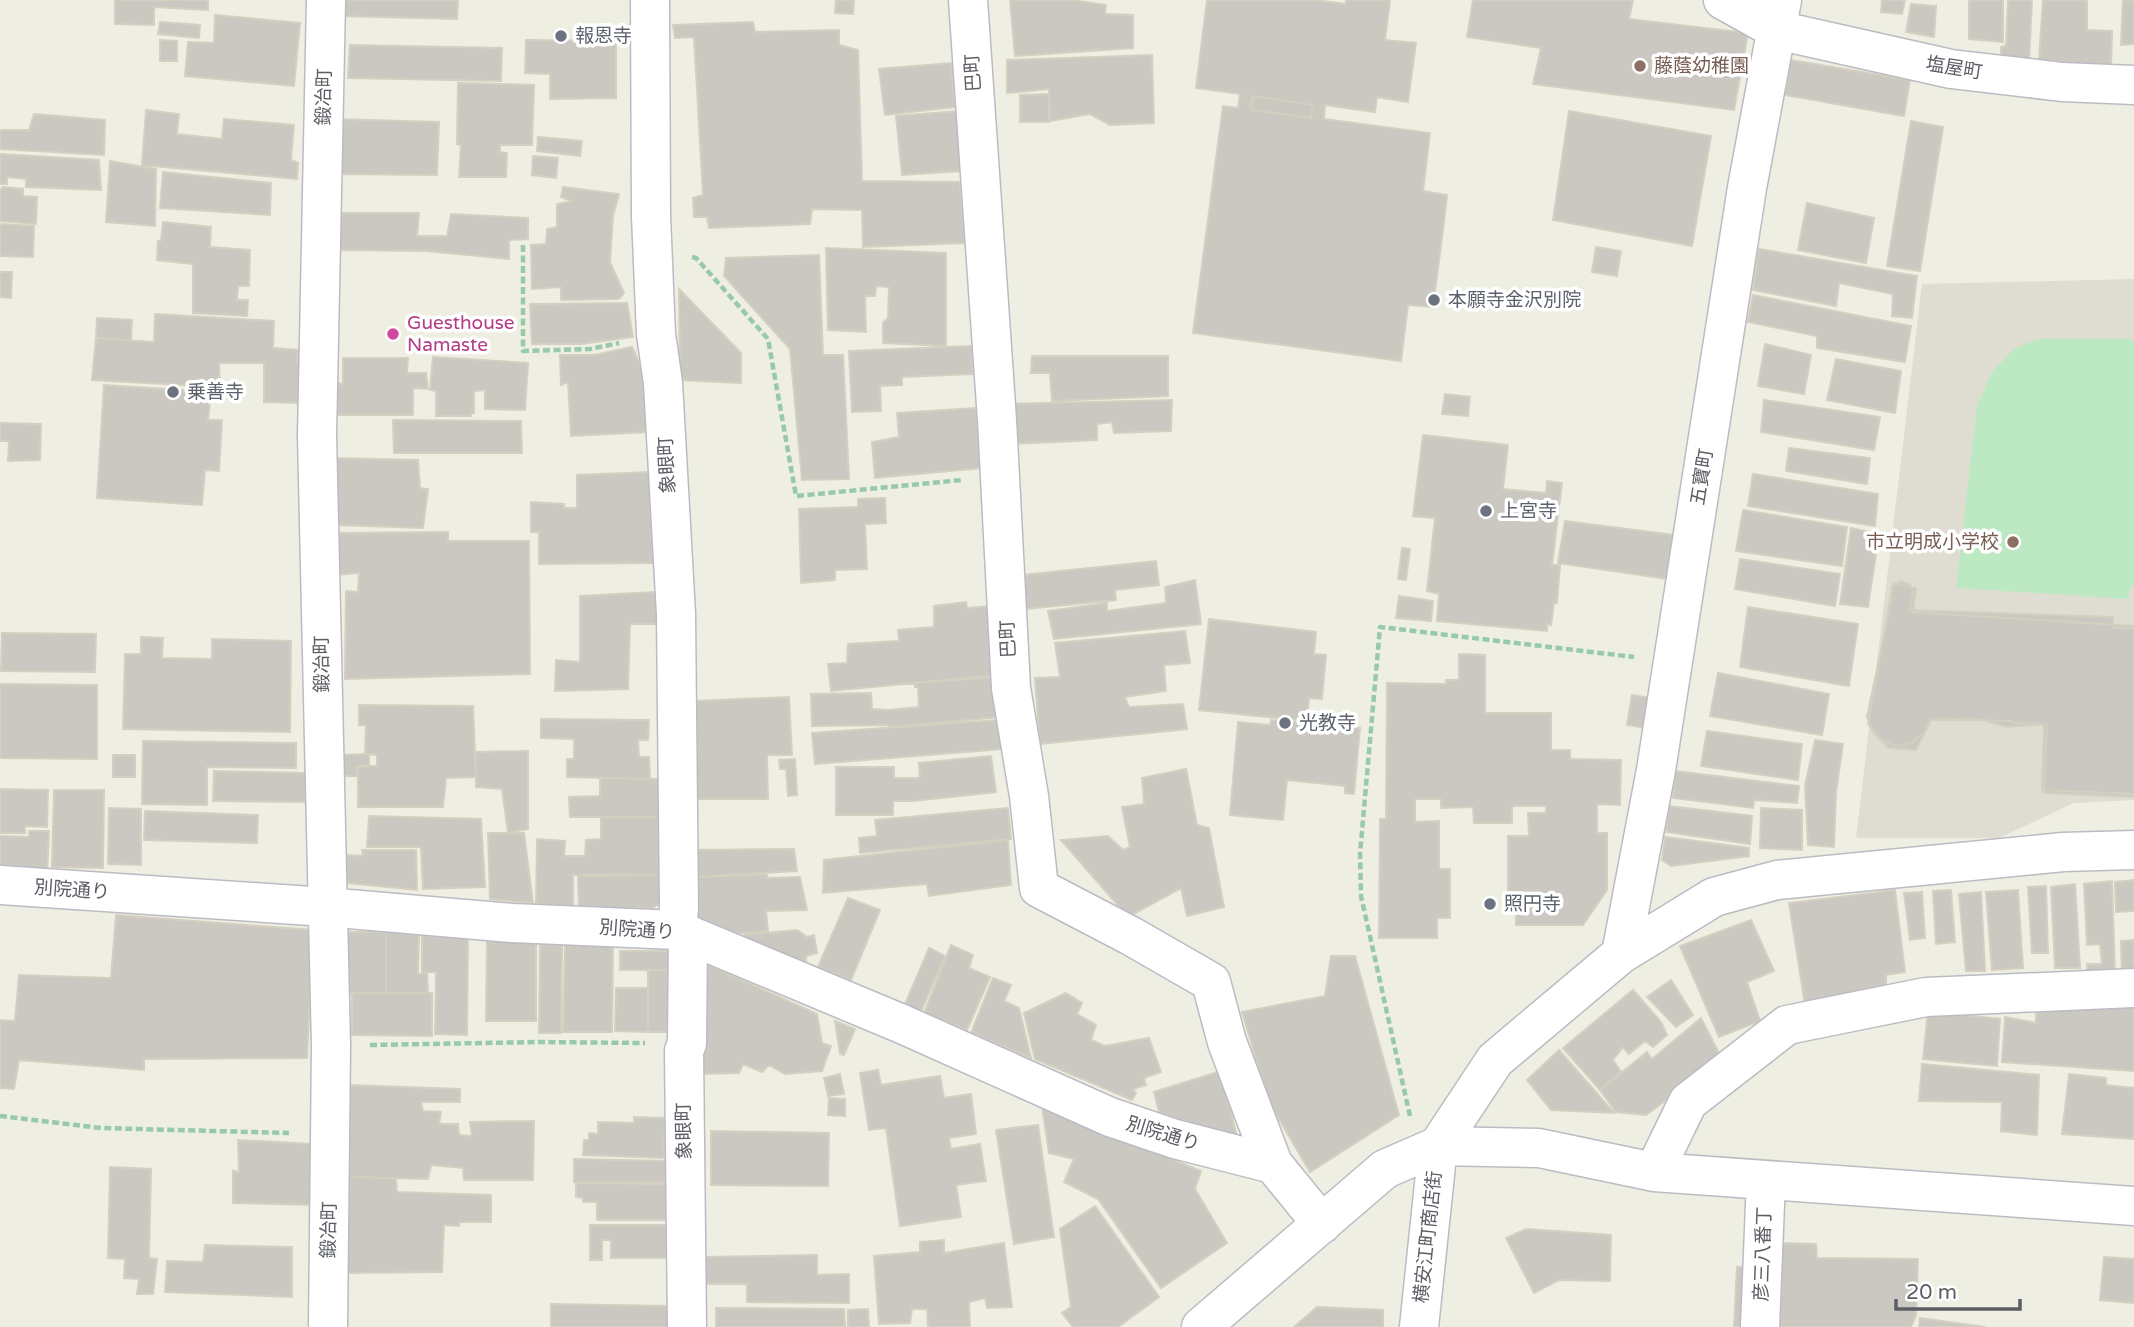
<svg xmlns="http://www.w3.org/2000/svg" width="2134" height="1327" viewBox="0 0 2134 1327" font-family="'Varela Round','Noto Sans JP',sans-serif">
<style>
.education{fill:#dfddd2}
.green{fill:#bde9c2}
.building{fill:#cac8c0;stroke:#d4d0c1;stroke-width:2}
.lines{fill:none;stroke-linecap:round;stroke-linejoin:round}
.minor-casing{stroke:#bbbcc3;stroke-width:41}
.path{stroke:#96caab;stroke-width:4.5;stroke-dasharray:7 3.5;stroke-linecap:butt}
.minor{stroke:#fff;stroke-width:38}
.worship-dot{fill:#6b7280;stroke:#fff;stroke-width:2.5}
.education-dot{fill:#8d6e63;stroke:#fff;stroke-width:2.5}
.hotel-dot{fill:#d1479c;stroke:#fff;stroke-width:2.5}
.labels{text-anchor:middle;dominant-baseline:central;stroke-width:7;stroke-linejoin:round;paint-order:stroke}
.worship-label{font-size:19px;fill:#5b616d;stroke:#fff;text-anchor:start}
.education-label{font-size:19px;fill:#785e54;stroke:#fff;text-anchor:start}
.street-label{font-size:19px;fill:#5b5e65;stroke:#fff}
.hotel-label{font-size:19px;fill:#b23c85;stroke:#fff;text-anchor:start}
</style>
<rect width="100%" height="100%" fill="#efeee3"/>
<path class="education" d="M2134 279V800L2074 803 1999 838H1856L1922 284Z"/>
<path class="green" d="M2037 339H2134V586H2130L2128 599 1956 588 1977 405 1992 372 2014 349Z"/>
<path class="building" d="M115 0H208V10L154 7V25L115 24Z
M341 0H458L457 19 340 16Z
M836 0H854L853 14 835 13Z
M1010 0H1072L1106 5 1105 14 1133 15V48L1015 56Z
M1207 0H1314L1346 4V0H1390L1385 40 1416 43 1408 102 1377 97 1375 112 1325 105 1324 119 1430 133 1423 191 1447 195 1444 222 1433 307 1408 305 1401 361 1193 333 1223 106 1238 108 1240 94 1196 88Z
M1473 0H1633L1629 19 1748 33 1734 110 1533 84 1541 48 1467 37Z
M1882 0H1905L1902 14 1881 12Z
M1969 0H2003V42L1969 39Z
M2008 0H2032L2029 62 2001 61V47L2006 46Z
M2043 0H2087V30L2112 31 2111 65 2039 60Z
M2123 0H2134V44L2121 45Z
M1911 4 1936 6 1934 37 1906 32Z
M215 15 300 23 294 86 185 76 188 42 214 43Z
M160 22 200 25 199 38 158 34Z
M753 22 755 32 839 30V45L858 50 862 181 960 182 965 243 863 247 862 210 812 209 810 224 709 228 707 217H694L693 198 703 195 694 37 675 38 673 25Z
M160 40 177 41V61H160Z
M526 40 616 41V98L550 99V74L525 73Z
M350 45 502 48 501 81 348 78Z
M1152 55 1154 123 1110 125 1090 114 1050 121 1049 89 1007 93V60Z
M1791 60 1910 80 1904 116 1785 95Z
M951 63 955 107 885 115 879 69Z
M458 83 534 85 532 145H500V152L507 153 506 177H459L461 145 457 144Z
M1049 94V122H1020V95Z
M1253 96 1313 105 1311 118 1251 110Z
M146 110 179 114 177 134 222 139 224 119 294 125 291 160 298 163 297 179 142 165Z
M958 111 962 171 902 175 896 116Z
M1569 111 1711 136 1692 246 1553 220Z
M34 114 105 120 104 155 0 149V130H29Z
M334 119 439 122 437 175 337 174Z
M1911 121 1943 127 1920 271 1887 266Z
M538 137 582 141 580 156 537 151Z
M0 154 99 160 101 190 26 187V179L7 177V184H0Z
M533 156 558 158 556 178 532 175Z
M110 161 156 169 155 226 106 222Z
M163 172 271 183 270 215 160 208Z
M3 187 23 189V196L37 197 36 224 0 221V190Z
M563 187 619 194 613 216 610 262 624 293 619 299 561 300V287L532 289 531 245 546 244 547 229 557 227V204L572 201 561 197Z
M1807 203 1874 218 1866 263 1798 250Z
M334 213H419L417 236H447L451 214 528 218V239L509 240V259L426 251 336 250Z
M163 222 211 227 210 247 250 250 249 286H238L237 300H248L247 316 193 313V264L157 260 158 241H161Z
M0 224 34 226 33 257 0 256Z
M1596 247 1621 251 1617 276 1592 272Z
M826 248 946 253V346L883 343V323L888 318 889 287 876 286 875 296H865L866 332 828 330Z
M1759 249 1917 276 1912 318 1892 316 1893 294 1839 283 1836 306 1753 290Z
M819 255 823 355H843L849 479 802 480 790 349 724 276 726 258Z
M0 272H12L11 298 0 297Z
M679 289 741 353V383L680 380Z
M1753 295 1911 326 1905 362 1817 348V336L1748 322Z
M627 303 633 337 581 344H532L530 304Z
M155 314 274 321 273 348 298 350 297 362 300 363 298 403 264 402V363H219L220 387 92 380 96 338 154 342Z
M97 318 132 320 131 340 96 338Z
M1765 344 1811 355 1804 394 1758 386Z
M972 346 973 374 902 377V385L880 386 881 411 852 412 849 351Z
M632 347 642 369 650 432 571 436 568 382 561 385 560 355H595Z
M1032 356H1168V396L1052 401 1050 373H1031Z
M433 357 528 363 525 410 485 409V390L474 391V413H471V416H436V391L430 390Z
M343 358H408L407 373H426L428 389 413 388V415H336L337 383 343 384Z
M1836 359 1901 371 1895 413 1827 400Z
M104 385 211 392 208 420H222L219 471 205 470 202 505 97 498Z
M1445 394 1470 397 1468 416 1442 414Z
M1172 400 1171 431 1114 433 1112 422 1097 424V440L1010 444V404Z
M1764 400 1880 417 1874 450 1761 432Z
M976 408 981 468 875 478 872 442 899 437 897 413Z
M393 420 521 421 522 453H394Z
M0 423 41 424 40 460 8 461 9 441H0Z
M1423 435 1508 445 1503 489 1546 493 1547 481 1562 483 1552 565H1560L1557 603H1554L1551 625 1547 624V631L1437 621 1439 594 1427 591 1435 518 1413 516Z
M1789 448 1870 458 1867 484 1786 471Z
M332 458 418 460 420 488 428 489 423 528 336 525Z
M649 472 655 563 539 564V532H531V502L564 504V508H577V475Z
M1753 474 1878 494 1875 526 1748 506Z
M885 498 886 523 865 524 867 569 835 570V580L801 583 799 509 858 507V499Z
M1743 510 1847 527 1842 566 1736 551Z
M1565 521 1675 535 1668 579 1558 563Z
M1851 528 1879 534 1868 607 1840 604Z
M448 532V541H529L530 674 345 679 346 591 358 592 359 573 335 575V533Z
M1402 548 1410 549 1406 580 1398 579Z
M1740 559 1840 574 1835 606 1735 589Z
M1156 561 1159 585 1115 590 1116 600 1026 609 1023 575Z
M1195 580 1201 624 1054 639 1048 611 1107 603V611L1166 603 1165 587Z
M1901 581 1910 585 1913 592 1910 610 2113 617V628H2134V794L2042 790 2044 724 2013 723V721L1930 719 1925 732 1911 743 1896 746 1879 739 1872 730 1867 717 1892 598 1891 588Z
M1893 583 1916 588 1913 612 2134 626V797L2044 793 2047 724 2007 727 1978 719 1931 720 1916 750 1888 748 1868 724Z
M655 592 659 624H630L628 689 555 691 556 660 580 662V596Z
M1399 596 1433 601 1431 621 1396 618Z
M966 602 967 608 993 606 997 675 831 691 828 664 847 663 848 644 899 641 898 630 934 627V606Z
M1748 607 1858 624 1849 686 1740 667Z
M1209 619 1316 632 1314 654 1326 655 1322 699 1309 698 1307 721 1199 710Z
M1185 631 1190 663 1164 665 1166 691 1125 697 1129 707 1183 704 1187 729 1040 744 1035 678 1060 677 1055 643Z
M2 633 96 634 95 672 1 671Z
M141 637 163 638 162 658 212 659V639L291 641 290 732 123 729 125 654H141Z
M1459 654 1485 655V713H1551V750H1570V759L1621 760 1620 805 1597 804V833H1607V890L1583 925H1516V892H1508V836H1529L1528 813H1546V806H1512V823H1474L1473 807 1441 808V799H1415V822L1439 821V869H1450V918H1437V938H1379L1380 819H1386L1387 683 1446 684V680H1459Z
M1718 673 1829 694 1822 735 1710 716Z
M998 677 1001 717 889 727V725L812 726 811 694 871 693 872 709 888 710 919 707 918 687H915V683Z
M0 684 97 685V759L0 758Z
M1632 695 1651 698 1647 728 1627 725Z
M789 697 792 755H767L768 799H695L694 701Z
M359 705 473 706 476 777 446 778 443 807H358V766H377V755L365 754 366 725H359Z
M541 719 649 720 648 740H638L639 757H649L650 779 567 777V759H574V739L541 738Z
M999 720 1002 749 815 764 812 733Z
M1271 720 1360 728 1354 794 1345 793V786L1287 780 1283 820 1230 815 1238 722 1270 725Z
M1707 731 1802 744 1798 780 1701 766Z
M1815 740 1843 744 1836 792 1834 847 1808 845 1805 786Z
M143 741 296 743V768L207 767V805L142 804Z
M528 751V829L508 833 502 789 476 787 475 752Z
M369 754V766L356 767 357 776H341V755Z
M113 755H135V777H113Z
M991 756 996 792 913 801H893V815H836V767H894V778H920L919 763Z
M795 759 797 795 788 796 786 769H780L779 760Z
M1186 769 1197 825 1209 828 1224 907 1187 916 1181 888 1128 917 1061 840 1108 836 1123 850 1130 847 1122 807 1144 804 1142 778Z
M214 771 306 773 305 802 213 801Z
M1675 771 1799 786 1797 803 1754 800 1753 808 1673 798Z
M600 778 662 779V817H570L569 797 600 796Z
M0 789 48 790 47 827 25 826V833H0Z
M54 790H104L103 868 52 867Z
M1669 806 1752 816 1750 844 1666 832Z
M109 808 141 809V865L108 864Z
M1008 808 1011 839 860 853 859 838 877 836 875 820Z
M1761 808 1802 810V850L1760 848Z
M145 811 258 815 257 843 144 840Z
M369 816 481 819 485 887 423 889 421 847H367Z
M601 817H662L664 875H573V906L536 904 537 839 565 841 564 856H585L586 840 601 839Z
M29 831H49L47 873 0 872V836L29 837Z
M488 833H524L533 903 490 899Z
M1665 837 1749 848V856L1671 866 1662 860Z
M1008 840 1011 885 929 896 927 884 823 893 824 860Z
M794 849 797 871 697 877 695 850Z
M362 850H416L417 890 348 883 345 855 363 856Z
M767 874V878L800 877 807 910 766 911 768 931 732 934 696 919 697 877Z
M664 875 665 899 653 908 579 909 578 876Z
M2134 880V911L2116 912 2115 882Z
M2112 881 2115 977 2088 980 2087 964H2102L2100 944 2087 945 2084 884Z
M2075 884 2080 968H2055L2051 887Z
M2046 886 2048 953H2032L2028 887Z
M1895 890 1905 972 1886 975V991L1805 1005 1789 903Z
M1951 890 1955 942 1936 944 1933 891Z
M2018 890 2023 968 1992 970 1986 892Z
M1922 892 1925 938 1910 940 1904 893Z
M1981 892 1985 971H1966L1959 894Z
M848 898 880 910 851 980 818 967Z
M116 915 313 930 307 1058 144 1059V1070L19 1060 14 1089 0 1088V1020L15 1021 19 975 111 978Z
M1751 920 1774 971 1747 982 1760 1021 1719 1037 1680 946Z
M797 930 807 937 814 935 817 953 806 956V966L743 939 744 935Z
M346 932H386V993H346Z
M386 932H419L418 974 427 973 428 993H386Z
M422 936 468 937 467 1035 435 1034 436 972H422Z
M2134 940V974L2122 975 2121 941Z
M487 941H536V1021H486Z
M540 944 562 945 561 1033H539Z
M565 945 613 946 612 1032H563Z
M951 945 973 955 969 968 990 977 967 1030 924 1013Z
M929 948 945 956 921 1012 905 1004Z
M620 951H674V970H620Z
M1331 956H1355L1399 1115 1310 1172 1269 1102 1242 1012 1325 996Z
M704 963 817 1014 822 1043 831 1046 822 1071 785 1074 769 1065 762 1072 743 1064 739 1073 699 1074Z
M648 970H674L676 1032H648Z
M993 978 1011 985 1004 1001 1019 1008 1031 1058 971 1033Z
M1671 980 1693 1015 1676 1027 1647 997Z
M616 988H648V1032L615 1031Z
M1633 990 1661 1022 1667 1035 1653 1047 1645 1041 1629 1054 1623 1047 1613 1060 1621 1072 1600 1090 1563 1048Z
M352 993H432V1036L352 1035Z
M1066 993 1082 1003 1077 1014 1096 1025 1091 1040 1105 1046 1149 1038 1161 1072 1144 1078 1146 1085 1133 1089 1136 1093 1132 1100 1035 1059 1024 1013Z
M2134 999V1071L2002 1062 2005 1017 2036 1023V1008Z
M1928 1011 2000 1019 1997 1066 1923 1059Z
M1701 1018 1722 1059 1646 1115 1616 1112 1600 1090 1647 1052 1652 1059Z
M835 1021 855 1029 844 1055 840 1054Z
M1559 1050 1614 1113 1551 1110 1527 1080Z
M1922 1064 2039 1075 2037 1135 2001 1131 2002 1102 1919 1101Z
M878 1070 881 1085 940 1076 944 1098 971 1094 976 1134 949 1138 951 1149 980 1144 986 1181 956 1185 961 1217 900 1226 886 1128 869 1130 860 1073Z
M1221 1071 1237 1137 1233 1143 1159 1112 1154 1092Z
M840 1074 844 1094 828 1096 824 1078Z
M2069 1074 2106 1078V1085L2134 1088V1139L2062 1134Z
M349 1085 460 1089V1102H421L423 1111 441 1112 439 1124H458L459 1135 472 1136 470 1122 534 1121 533 1180H464L463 1168 431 1165 428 1179 346 1177Z
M829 1098 845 1099V1116L828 1115Z
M1042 1106 1201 1171 1195 1189 1227 1243 1161 1288 1098 1199 1064 1182 1074 1159 1049 1153Z
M634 1117 665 1118 664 1158 583 1155 584 1140H589V1133L598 1134V1122L634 1123Z
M1038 1125 1054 1237 1014 1244 996 1130Z
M711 1131 829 1133 828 1186 711 1185Z
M238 1140 313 1144 316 1205 233 1203V1171L239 1172Z
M574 1159 668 1161V1182H574Z
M110 1167 151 1169 149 1258 157 1259 153 1294H137L139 1279 124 1278 125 1259 108 1258Z
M346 1177 396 1178 397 1192 491 1195V1222H459V1226L444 1225 442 1272 345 1273Z
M576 1183 666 1184V1220H597V1202H583V1198L576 1197Z
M1095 1206 1159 1297 1118 1327H1073L1062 1313 1071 1307 1060 1229Z
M590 1225H669V1258H611V1240H602V1260H590Z
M1526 1229 1611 1235 1610 1281 1559 1280 1534 1293 1506 1238Z
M944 1240V1253L1004 1243 1012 1307 987 1308 985 1298 969 1302 970 1327H928L927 1309H912L910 1323 879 1324 874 1256 920 1252V1242Z
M1782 1243 1816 1244 1817 1258 1918 1259 1916 1315 1911 1327H1780Z
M205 1245 292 1247V1297L165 1292 167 1261 203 1262Z
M817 1255V1275L849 1274V1303L747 1302V1284H701V1257Z
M2104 1257 2134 1259V1303L2100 1300Z
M1737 1267H1746L1743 1327H1734Z
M551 1304 669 1306V1327H551Z
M1317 1307 1383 1310V1327H1294Z
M716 1308 844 1309 845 1327H716Z
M868 1309 869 1327H848V1310Z
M1920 1318 1985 1327H1919Z"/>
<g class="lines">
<defs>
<path id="minor" d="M326 0 317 435 331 1046 328 1327
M650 0 651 216 656 334 663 383 676 614 679 908 677 930
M968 0 997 420 1011 688 1029 796 1039 888 1131 936 1211 982 1227 1042 1273 1164 1322 1224
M1723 0 1777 30 1951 69 2062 82 2134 85
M0 885 326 907 512 923 677 930 902 1024 1110 1117 1175 1139 1273 1164
M1621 954 1656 770 1747 188 1782 0
M1654 1172 1688 1102 1787 1025 1926 997 2134 988
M687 1327 684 1051 687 1043 688 935
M1201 1327 1385 1169 1438 1146 1539 1148 1654 1172 2134 1206
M1419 1327 1438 1146 1495 1060 1621 954 1714 897 1777 880 2063 852 2134 850
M1760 1327 1766 1180"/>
</defs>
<use href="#minor" class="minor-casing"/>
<path class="path" d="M523 245V351L590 349 619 343
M692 257 696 258 768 339 796 496 962 480
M370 1045 540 1042 645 1043
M0 1116 101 1128 289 1133
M1410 1116 1361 896 1360 854 1380 627 1634 657"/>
<use href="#minor" class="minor"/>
</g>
<g class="worship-dot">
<circle cx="561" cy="36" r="7"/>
<circle cx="1434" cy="300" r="7"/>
<circle cx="173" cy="392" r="7"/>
<circle cx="1486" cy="511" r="7"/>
<circle cx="1285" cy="723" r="7"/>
<circle cx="1490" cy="904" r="7"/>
</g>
<g class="education-dot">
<circle cx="1640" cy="66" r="7"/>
<circle cx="2013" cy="542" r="7"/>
</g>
<circle class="hotel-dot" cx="393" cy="334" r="7"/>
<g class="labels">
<g class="worship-label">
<text x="575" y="36">報恩寺</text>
<text x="1448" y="300">本願寺金沢別院</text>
<text x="187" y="392">乗善寺</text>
<text x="1500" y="511">上宮寺</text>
<text x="1299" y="723">光教寺</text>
<text x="1504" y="904">照円寺</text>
</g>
<g class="education-label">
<text x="1654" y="66">藤蔭幼稚園</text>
<text x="1999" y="542" text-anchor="end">市立明成小学校</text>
</g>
<g class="street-label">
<text transform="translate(1954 68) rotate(9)">塩屋町</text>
<text transform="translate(973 73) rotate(-94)">巴町</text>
<text transform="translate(324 97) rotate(-89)">鍛冶町</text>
<text transform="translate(667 465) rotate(-93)">象眼町</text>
<text transform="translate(1702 477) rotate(-81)">五寶町</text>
<text transform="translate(1008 639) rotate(-93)">巴町</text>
<text transform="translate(322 664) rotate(-91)">鍛冶町</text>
<text transform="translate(72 890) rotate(4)">別院通り</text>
<text transform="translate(637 930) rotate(4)">別院通り</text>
<text transform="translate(684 1131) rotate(-91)">象眼町</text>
<text transform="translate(1163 1134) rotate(17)">別院通り</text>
<text transform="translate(329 1230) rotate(-89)">鍛冶町</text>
<text transform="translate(1428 1237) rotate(-84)">横安江町商店街</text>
<text transform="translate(1763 1254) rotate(-88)">彦三八番丁</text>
</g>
<g class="hotel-label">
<text x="407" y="323">Guesthouse<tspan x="407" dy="22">Namaste</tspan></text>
</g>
</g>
<path d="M1896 1299v10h124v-10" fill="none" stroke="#5b5e65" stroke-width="3.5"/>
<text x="1906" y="1299" font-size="21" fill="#5b5e65" stroke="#ffffff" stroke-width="5" paint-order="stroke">20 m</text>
</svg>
